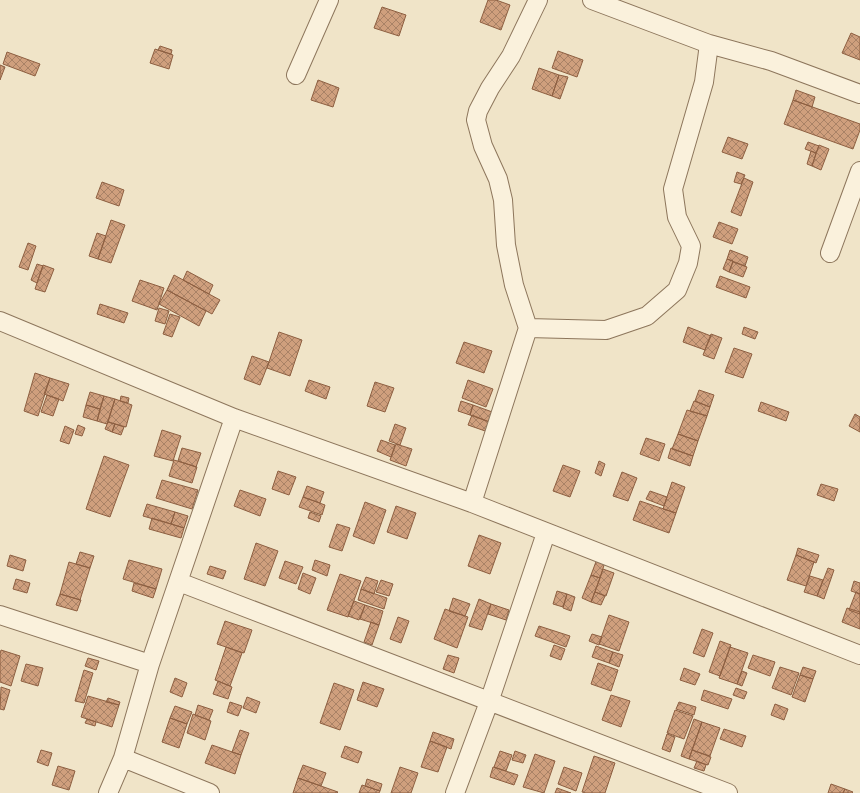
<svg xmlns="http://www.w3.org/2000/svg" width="860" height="793" viewBox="0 0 860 793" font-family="Merriweather,serif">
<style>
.building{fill:url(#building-cross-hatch);stroke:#8d5f41}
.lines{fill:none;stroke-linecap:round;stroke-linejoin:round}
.minor-casing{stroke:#8d765c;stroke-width:20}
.minor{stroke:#faf1dc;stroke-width:18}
</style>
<defs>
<pattern id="building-cross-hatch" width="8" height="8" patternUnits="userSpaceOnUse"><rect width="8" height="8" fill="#cf9f7d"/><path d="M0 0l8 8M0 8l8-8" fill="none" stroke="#a98266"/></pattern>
</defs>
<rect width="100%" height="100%" fill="#f0e4c8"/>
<path class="building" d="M488 0H496L510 5 501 30 480 22Z
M382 7 406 15 399 36 374 28Z
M851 33 860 37V60L842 53Z
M160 46 172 50 171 54 158 50Z
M155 49 173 55 169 69 150 63Z
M558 51 583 60 577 77 552 68Z
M7 52 40 64 35 76 3 64Z
M0 65 5 67 0 80Z
M539 68 559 75 552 96 532 89Z
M559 75 568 77 560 99 552 96Z
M318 80 339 88 333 107 311 100Z
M796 90 815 97 812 107 793 100Z
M793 100 860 124V130L853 149 784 124Z
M728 137 748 144 742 159 722 152Z
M808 142 819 146 816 153 805 149Z
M819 145 829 149 821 170 812 166Z
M811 151 816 153 812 166 807 164Z
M737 172 745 175 741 184 734 182Z
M744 178 753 182 741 216 731 212Z
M102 182 124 190 119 206 96 198Z
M111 220 125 225 111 263 98 259Z
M719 222 738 229 732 244 713 237Z
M97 233 106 236 98 259 89 256Z
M28 243 36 246 28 270 19 267Z
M730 250 748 257 745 266 727 259Z
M727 259 733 261 729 272 723 269Z
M733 262 747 267 743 277 729 272Z
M37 264 43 266 37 283 31 280Z
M43 265 54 269 45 292 35 289Z
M187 271 213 285 209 294 183 280Z
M174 275 220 300 212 314 167 290Z
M720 276 750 287 746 298 716 287Z
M140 280 164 288 157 310 132 301Z
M167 290 206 311 199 326 159 304Z
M100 304 128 313 124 323 97 314Z
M159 308 169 311 165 324 155 321Z
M170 314 180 317 172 337 163 334Z
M688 327 711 336 705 350 683 342Z
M744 327 758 332 755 339 742 334Z
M279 332 302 340 290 376 267 368Z
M711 334 722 338 714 359 703 355Z
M464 342 492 351 484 373 456 363Z
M734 348 752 354 743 378 725 372Z
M252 356 269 362 260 385 244 379Z
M35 373 50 378 38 416 24 411Z
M50 378 69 384 63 401 44 394Z
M309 380 330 387 326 399 305 391Z
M468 380 493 389 486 407 462 398Z
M375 382 394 388 385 412 367 406Z
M699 390 714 395 710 407 695 401Z
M90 392 104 396 100 409 86 405Z
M47 395 59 399 53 416 41 412Z
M104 396 115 399 107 424 97 421Z
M121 396 129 398 128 403 120 401Z
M115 399 132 405 126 427 108 422Z
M461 401 473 405 470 415 458 411Z
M694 401 710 407 707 416 690 411Z
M761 402 789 412 786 421 758 411Z
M86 405 100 409 97 421 83 417Z
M473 405 495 413 492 423 470 415Z
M687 410 707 416 698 441 678 434Z
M855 414 860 417V432L849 426Z
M472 415 492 423 488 432 468 425Z
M108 422 115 424 112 432 105 429Z
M115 424 124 427 121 435 112 432Z
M395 424 406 428 400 445 389 441Z
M78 425 85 428 82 436 75 434Z
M65 426 74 430 69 444 60 441Z
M162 430 181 436 173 461 154 456Z
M678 434 698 441 693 456 672 449Z
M646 438 665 444 659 461 640 454Z
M381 440 395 445 391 457 377 451Z
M396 444 412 449 406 466 390 460Z
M182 448 201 453 196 467 178 461Z
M671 448 693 456 690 466 668 458Z
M104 456 129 465 110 517 86 509Z
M174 460 197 467 192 483 169 476Z
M599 461 605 464 601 476 595 473Z
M563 465 580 471 570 497 553 491Z
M278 471 296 477 289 495 272 489Z
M622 472 637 478 628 501 613 496Z
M162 480 198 490 192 509 156 498Z
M672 482 685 487 676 513 663 509Z
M821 484 838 489 834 501 817 495Z
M307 486 324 492 320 503 303 497Z
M240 490 266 499 260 516 234 506Z
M650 491 667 497 664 506 646 499Z
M303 497 325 505 322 515 299 507Z
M640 501 676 513 669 533 633 520Z
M365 502 386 510 374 544 353 536Z
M147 504 175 512 171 524 143 516Z
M396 506 416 513 407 539 387 532Z
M175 512 188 516 184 528 171 524Z
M310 512 321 516 319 522 308 518Z
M152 518 184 528 181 538 149 529Z
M337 524 350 528 342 551 329 547Z
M479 535 501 543 490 574 468 566Z
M256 543 278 551 265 586 244 579Z
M798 548 819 555 816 563 796 555Z
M80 552 94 556 90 568 76 564Z
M10 555 26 560 23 571 7 566Z
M796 555 814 562 806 586 787 580Z
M597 559 605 562 600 578 591 575Z
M129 560 162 569 156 589 123 579Z
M315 560 330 565 327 576 312 570Z
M285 561 303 567 296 584 279 578Z
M69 562 90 568 80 600 60 594Z
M210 566 226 571 223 579 207 574Z
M828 568 834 570 824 599 817 596Z
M603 569 614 573 606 596 595 592Z
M303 573 316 578 310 594 298 589Z
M340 574 361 581 348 617 327 610Z
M591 575 600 578 591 602 582 598Z
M810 576 823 580 817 596 804 592Z
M366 577 378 581 374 594 361 589Z
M16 579 30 583 27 593 13 589Z
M381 580 393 584 389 596 376 592Z
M854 581 860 583V594L851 591Z
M134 583 156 589 153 598 132 591Z
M361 589 387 598 384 609 358 600Z
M557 591 567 594 563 607 553 604Z
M595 592 605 596 601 605 591 602Z
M856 592 860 594V614L849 610Z
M60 594 81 600 77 611 56 605Z
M567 594 575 597 571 611 563 608Z
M453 598 470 604 465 616 449 611Z
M479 599 491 604 482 630 469 626Z
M354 601 365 605 359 620 348 616Z
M491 604 509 610 506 620 488 614Z
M365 605 383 611 379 625 360 619Z
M847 608 860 612V629L842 622Z
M445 609 468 617 457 648 434 639Z
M609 615 629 622 619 651 599 644Z
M398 617 409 621 401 643 390 639Z
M225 621 252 630 244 653 217 644Z
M371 622 379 625 372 645 364 642Z
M539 626 570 636 566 647 535 636Z
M702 629 713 633 704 657 693 653Z
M592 634 602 637 599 645 589 641Z
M720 641 731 645 720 676 709 672Z
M554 645 565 649 561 660 550 656Z
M596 646 613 652 609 663 592 657Z
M226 647 242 653 230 686 215 680Z
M730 647 748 653 737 684 719 678Z
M1 650 20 656 11 686 0 682V654Z
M613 652 623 655 619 667 609 663Z
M448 655 459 658 454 673 443 669Z
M753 655 775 662 770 676 748 668Z
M88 658 99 661 96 670 85 666Z
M598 663 618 670 611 691 591 684Z
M26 664 43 668 38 686 21 681Z
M780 667 799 673 791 695 772 688Z
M803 667 816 671 813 679 800 675Z
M684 668 700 674 695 685 680 680Z
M84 670 93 673 84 703 75 701Z
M742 671 747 673 742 686 737 684Z
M800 675 813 679 805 702 792 697Z
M175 678 187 683 182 697 170 692Z
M218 681 232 687 228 699 213 694Z
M363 682 384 689 377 707 357 700Z
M334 683 354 690 340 730 320 723Z
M1 687 10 690 4 710 0 709Z
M736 688 747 692 744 699 733 695Z
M704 690 732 699 728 709 701 700Z
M611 695 630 701 621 727 602 720Z
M88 696 119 705 112 727 81 717Z
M247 697 260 702 256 713 243 708Z
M108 698 120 702 119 705 106 702Z
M230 702 242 706 238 716 227 712Z
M679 702 696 707 694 715 676 709Z
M775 704 788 709 784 720 771 715Z
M198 705 213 710 209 720 195 715Z
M175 706 192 712 187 724 170 718Z
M675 710 693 716 684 739 667 733Z
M193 714 211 721 205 740 187 733Z
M170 718 187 724 179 748 162 742Z
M87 719 96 722 95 726 85 723Z
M694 719 702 722 689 759 681 756Z
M702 722 720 728 710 756 692 750Z
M724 729 746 736 742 747 720 739Z
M240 730 249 733 241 755 232 752Z
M433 732 454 739 451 749 430 741Z
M667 734 675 737 670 752 662 749Z
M430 741 447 747 438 772 421 767Z
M212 745 241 755 235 774 205 763Z
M345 746 362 752 358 763 341 757Z
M41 750 52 753 48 766 37 762Z
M692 750 711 757 708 765 689 759Z
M500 751 512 755 506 771 494 767Z
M515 751 526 755 523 763 512 760Z
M535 754 555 761 544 793 523 787Z
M594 756 615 763 605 793H586L582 792Z
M697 761 706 765 704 771 694 768Z
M303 765 326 773 321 786 298 778Z
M58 766 75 771 69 790 52 785Z
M400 767 418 773 411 793H391Z
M493 767 518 775 514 785 490 777Z
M564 767 582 773 576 791 558 784Z
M298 778 338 792 337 793H293Z
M367 779 382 784 380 791 365 786Z
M831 784 845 789 843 793H828Z
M362 785 380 791 379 793H359Z
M557 788 571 793H555Z
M845 789 853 792 852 793H843Z"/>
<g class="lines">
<defs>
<path id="minor" d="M592 0 709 44 771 61 860 94
M296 75 329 0
M830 253 860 171
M0 321 234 418 472 503 860 655
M528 328 606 330 647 316 677 290 688 263 691 246 677 217 673 189 704 82 709 44
M472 503 528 328 514 285 506 245 503 200 498 179 483 146 476 120 478 111 490 88 511 56 538 0
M179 582 728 793
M0 615 150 664
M123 758 210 793
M108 793 123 758 150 664 234 418
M455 793 489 702 546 533"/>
</defs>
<use href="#minor" class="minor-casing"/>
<use href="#minor" class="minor"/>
</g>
</svg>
